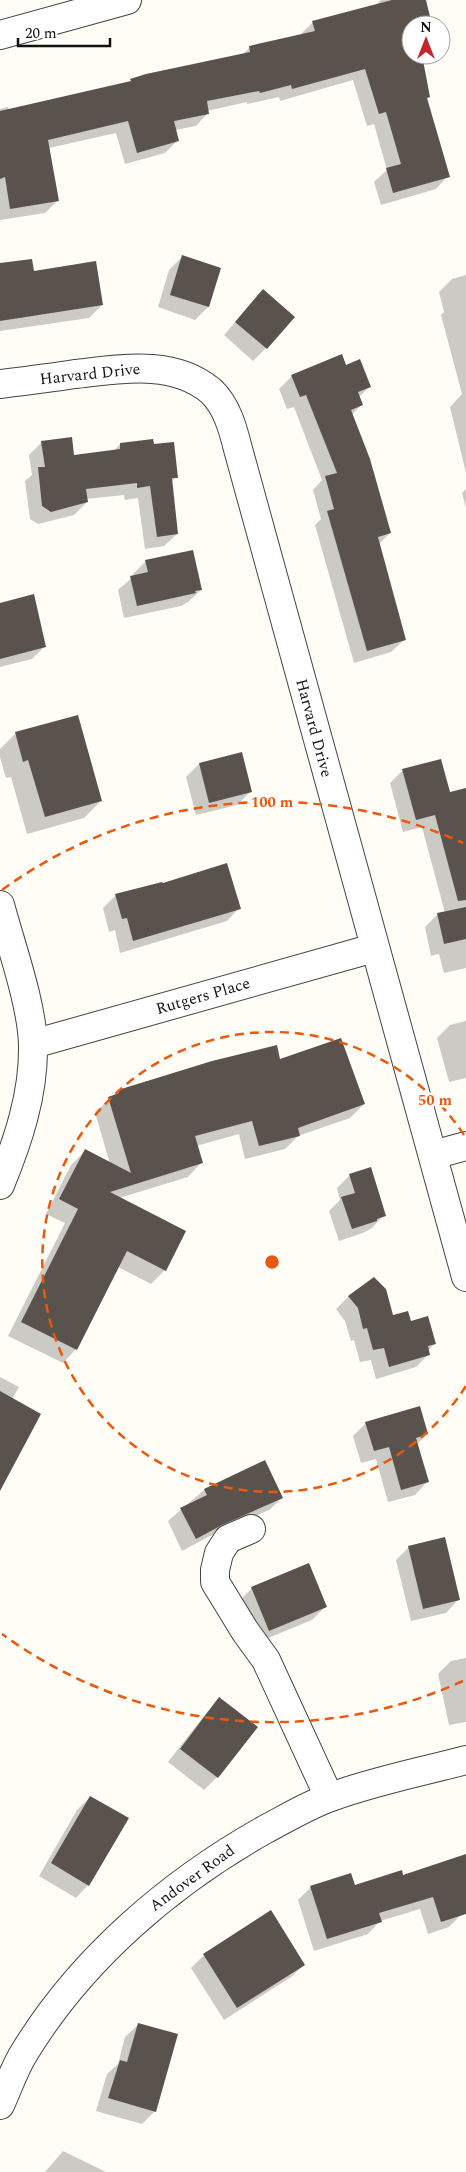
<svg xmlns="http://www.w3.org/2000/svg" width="466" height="2172" viewBox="0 0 466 2172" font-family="Spectral,serif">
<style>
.shadow{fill:#0003}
.building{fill:#5a524d}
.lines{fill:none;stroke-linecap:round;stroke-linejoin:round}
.minor-casing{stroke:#444;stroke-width:30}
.minor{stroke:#fff;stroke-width:28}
.ring{fill:none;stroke:#e8590c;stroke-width:2.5;stroke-dasharray:9 6}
.labels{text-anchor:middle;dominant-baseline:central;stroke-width:5;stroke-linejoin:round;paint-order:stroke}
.street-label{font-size:16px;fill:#111;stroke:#fff}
.centre{fill:#e8590c;stroke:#fff;stroke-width:2.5}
.ring-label{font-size:15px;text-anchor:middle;font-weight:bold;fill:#e8590c;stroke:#fff;stroke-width:5;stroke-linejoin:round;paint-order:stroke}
</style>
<rect width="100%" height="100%" fill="#fffdf5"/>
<path class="shadow" d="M381 0H425L431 25H411V55H433L423 64 429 97 426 100 448 176 436 189 381 205 374 182 387 170 374 124 367 126 353 80 280 101 279 97 247 104V102L207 111 208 113 196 126 175 130 178 140 165 153 125 164 116 133 49 148 58 200 45 213 0 220V109L8 107 9 110 241 56 250 47 300 35 313 22 375 6Z
M182 257 219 268 208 307 195 320 158 307 169 270Z
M0 264 33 273 102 305 89 318 0 331Z
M466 275V473L450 407 462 394 441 315 444 312 439 292 452 279Z
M251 304 266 348 253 361 224 335Z
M345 367 369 387 358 398 361 405 352 415 390 533 379 544 404 640 391 652 354 663 315 525 321 519 313 490 322 480 294 407 287 409 279 389 292 376Z
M42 442 73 456 113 452 120 444 153 446 176 477 171 482 177 534 164 546 145 549 138 498 125 500 124 495 86 499 87 502 74 515 38 524 30 519 25 481 32 475 29 455Z
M466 489V508L462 493Z
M146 561 201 590 188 602 181 606 124 618 118 590 134 576 133 574Z
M0 604 45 646 32 659 0 667Z
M15 734 101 801 84 818 27 834 11 777 6 778 0 757V749Z
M241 754 250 792 237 805 196 815 186 777 199 764Z
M403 770 449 794H466V968L444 973 439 954 431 956 425 927 438 914 445 913 422 827 403 832 390 783Z
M162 885 239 908 227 921 120 953 115 930 109 932 103 908 116 895Z
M466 1021V1078L449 1082 437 1038 450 1025Z
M279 1060 364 1104 350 1118 298 1136 285 1149 245 1159 239 1134 196 1146 201 1163 188 1177 119 1198 165 1270 151 1284 118 1267 76 1349 63 1363 8 1336 65 1223 46 1214 71 1165 85 1151 110 1164 95 1112 119 1091Z
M370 1169 384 1215 372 1228 363 1233 339 1241 329 1211 340 1200 337 1188 349 1176Z
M349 1296 410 1323 434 1344 428 1351 429 1354 416 1367 376 1379 371 1360 360 1362 354 1340 351 1341 345 1321 336 1309Z
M0 1377 19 1387 12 1399 0 1481Z
M366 1423 427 1434 417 1444 427 1482 415 1495 388 1502 376 1459 361 1463 353 1436Z
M204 1490 282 1498 269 1510 208 1537 182 1551 168 1521Z
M409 1547 458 1600 446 1613 411 1621 396 1560Z
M252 1588 325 1607 312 1620 256 1643 239 1601Z
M466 1658V1722L449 1725 438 1674 451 1661Z
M220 1699 217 1777 204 1790 168 1762 207 1712Z
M90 1797 88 1885 76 1898 39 1876 77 1810Z
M466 1864V1910L449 1927 428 1934 420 1909 380 1921 368 1934 314 1951 298 1900 311 1887 354 1886Z
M271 1911 304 1965 291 1977 224 2020 191 1968 204 1955Z
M138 2025 155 2111 142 2124 96 2111 107 2074 118 2064 125 2037Z
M63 2151 106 2172H45Z"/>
<path class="building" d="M392 0H426L432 25H411V55H422L430 97 427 98 450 177 393 193 386 168 401 164 386 112 379 114 365 69 292 89 291 85 260 93 259 91 207 101 209 114 174 121 179 141 137 153 128 121 48 140 59 201 10 209 5 177 0 179V111L131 81 130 79 146 74 250 52 249 46 315 31 312 21Z
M182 255 221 268 209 307 170 295Z
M32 259 34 271 96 261 103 305 0 321V263Z
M263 289 295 317 267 349 235 322Z
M342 354 346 365 360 359 371 387 358 392 363 405 351 410 370 459 391 533 378 537 406 640 367 651 327 511 334 509 325 476 337 473 306 395 300 397 291 375Z
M72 437 74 455 120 449V443L153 439 154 444 174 442 178 478H172L178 534 157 537 150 486 137 488V483L86 489 88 502 51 512 42 506 38 467H45L41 441Z
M193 550 202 590 195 591 196 593 137 606 130 576 148 572 145 560Z
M34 594 46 647 0 659V603Z
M78 715 102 801 45 817 28 760 23 762 15 732Z
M242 752 252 792 209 803 199 763Z
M441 759 450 792 466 788V900L458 901 435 815 416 820 402 769Z
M227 863 241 909 133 941 127 918 122 919 115 894 162 882 163 883Z
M466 907V939L444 944 437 913Z
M341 1038 365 1104 298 1128 300 1136 259 1146 252 1121 195 1136 203 1163 110 1192 186 1231 166 1271 127 1251 77 1350 21 1322 78 1209 59 1199 85 1149 131 1173 108 1097 119 1093 118 1090 212 1061 277 1045 280 1059Z
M371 1167 386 1216 377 1219V1221L352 1229 341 1197 355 1193 349 1174Z
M374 1277 386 1289 393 1315 408 1311 411 1321 428 1316 436 1344 428 1346 430 1355 389 1367 384 1348 373 1350 367 1328 363 1329 358 1308 348 1296Z
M0 1391 41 1414 0 1491Z
M420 1406 428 1434 416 1438 429 1482 401 1490 389 1447 374 1451 365 1422Z
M265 1460 283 1498 222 1525 196 1539 180 1508 207 1495 204 1489Z
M445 1537 460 1600 423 1609 408 1546Z
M309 1563 327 1607 269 1631 251 1587Z
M219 1697 258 1727 218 1778 180 1749Z
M90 1796 129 1818 89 1886 51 1863Z
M466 1854V1914L441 1922 433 1897 379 1913 382 1922 327 1939 310 1886 351 1873 355 1885 402 1870 403 1875Z
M271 1910 305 1965 237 2008 203 1954Z
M138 2023 178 2034 156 2112 108 2098 120 2060 127 2062Z"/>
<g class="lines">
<defs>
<path id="minor" d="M0 35 127 0
M0 384C25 381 50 378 75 374 120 369 173 359 211 391 227 406 233 429 238 449L466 1277
M0 905C11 946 32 1004 33 1045 34 1094 18 1141 0 1185
M33 1044 374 948
M433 1155 466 1146
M251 1529 228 1539 219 1553 215 1570V1582L245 1631 266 1660 329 1797
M0 2105C8 2088 14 2069 24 2053 81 1959 171 1882 266 1829 287 1818 308 1805 331 1797 374 1781 421 1772 466 1760"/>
</defs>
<use href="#minor" class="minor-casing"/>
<use href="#minor" class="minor"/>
</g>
<g class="ring">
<path d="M466 1386A230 230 0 1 1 466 1138"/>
<path d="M463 1681A460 460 0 0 1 2 1634M2 890A460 460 0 0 1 463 843"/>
</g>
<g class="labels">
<g class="street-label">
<text transform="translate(90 374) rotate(-6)">Harvard Drive</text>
<text transform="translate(314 728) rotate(75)">Harvard Drive</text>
<text transform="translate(203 996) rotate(-16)">Rutgers Place</text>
<text transform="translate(192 1878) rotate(-36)">Andover Road</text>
</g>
</g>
<circle cx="272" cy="1262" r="8" class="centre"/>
<g class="ring-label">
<text x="272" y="807">100 m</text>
<text x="435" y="1105">50 m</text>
</g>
<g transform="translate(426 40)"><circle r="24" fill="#ffffff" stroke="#a0a0a0"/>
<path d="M0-4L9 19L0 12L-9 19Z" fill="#c4262e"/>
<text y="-8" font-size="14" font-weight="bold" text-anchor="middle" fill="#111111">N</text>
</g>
<path d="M18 38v8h92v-8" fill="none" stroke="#111111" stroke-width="2.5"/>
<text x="25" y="38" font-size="15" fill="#111111" stroke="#ffffff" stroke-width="4" paint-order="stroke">20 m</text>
</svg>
